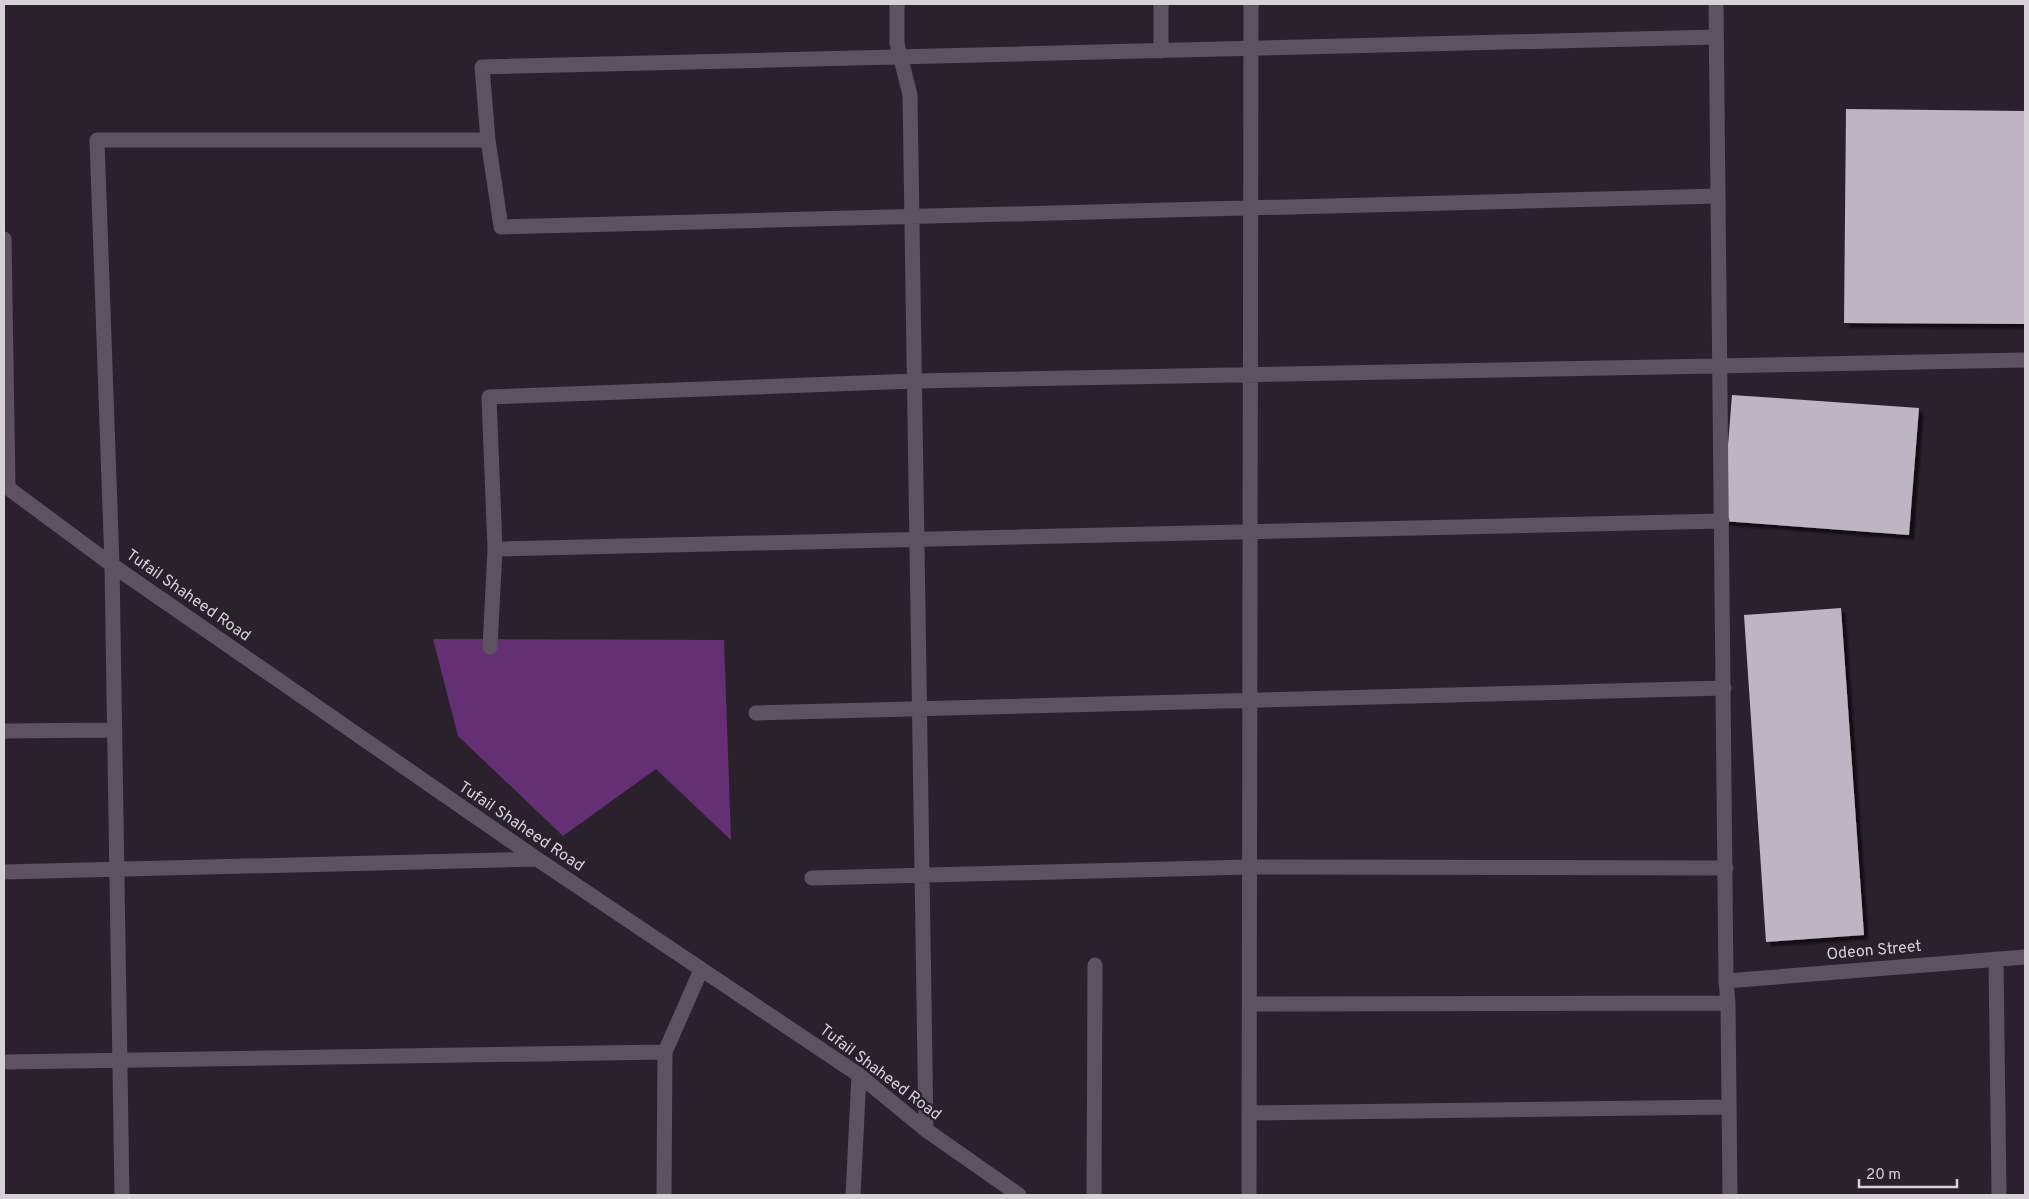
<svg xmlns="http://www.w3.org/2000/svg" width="2029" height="1199" viewBox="0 0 2029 1199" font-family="Overpass,sans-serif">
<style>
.green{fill:#653073}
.building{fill:#bfb4c2;filter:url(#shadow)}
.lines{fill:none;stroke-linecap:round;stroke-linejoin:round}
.minor{stroke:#5d5360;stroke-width:15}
.labels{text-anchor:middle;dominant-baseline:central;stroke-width:5;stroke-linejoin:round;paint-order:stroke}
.street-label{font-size:16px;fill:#d6d0d7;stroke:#2a212d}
</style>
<defs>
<filter id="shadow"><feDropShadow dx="4.5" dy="4.5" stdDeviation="1" flood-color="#0009"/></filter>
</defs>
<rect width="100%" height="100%" fill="#2a212d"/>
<path class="green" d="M433 639 724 640 731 840 656 769 563 836 458 736Z"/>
<path class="building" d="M1846 109 2025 111V324L1844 323Z
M1732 395 1919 408 1909 535 1722 521Z
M1841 608 1864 935 1766 942 1744 615Z"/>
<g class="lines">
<path class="minor" d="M897 4V43L910 95 926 1130
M1161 4V51
M1716 4 1726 981 1728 1003 1730 1195
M488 140 482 67 1716 37
M4 239 8 488
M4 485 112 565 537 859 859 1075 926 1130 1019 1195
M495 549 1722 521
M490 647 495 549 489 397 914 381 2025 360
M756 713 1724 688
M4 731 115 730
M4 872 537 859
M812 878 1250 867 1726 868
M1996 959 1999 1195
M1726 981 2025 957
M1251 1004 1728 1003
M4 1062 665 1052
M1250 1113 1729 1107
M122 1195 112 565 97 140H488L501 227 1718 196
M664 1195 665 1052 701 970
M853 1195 859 1075
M1094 1195 1095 965
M1249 1195 1251 4"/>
</g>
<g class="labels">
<g class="street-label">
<text transform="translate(188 596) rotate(35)">Tufail Shaheed Road</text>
<text transform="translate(521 827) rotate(34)">Tufail Shaheed Road</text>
<text transform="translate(1874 951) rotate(-5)">Odeon Street</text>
<text transform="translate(880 1073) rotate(37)">Tufail Shaheed Road</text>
</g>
</g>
<rect width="2029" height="1199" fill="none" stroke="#d6d0d7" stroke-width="10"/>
<path d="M1859 1179v8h98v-8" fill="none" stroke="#d6d0d7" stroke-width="2.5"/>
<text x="1866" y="1179" font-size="15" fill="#d6d0d7" stroke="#2a212d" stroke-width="4" paint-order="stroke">20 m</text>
</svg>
